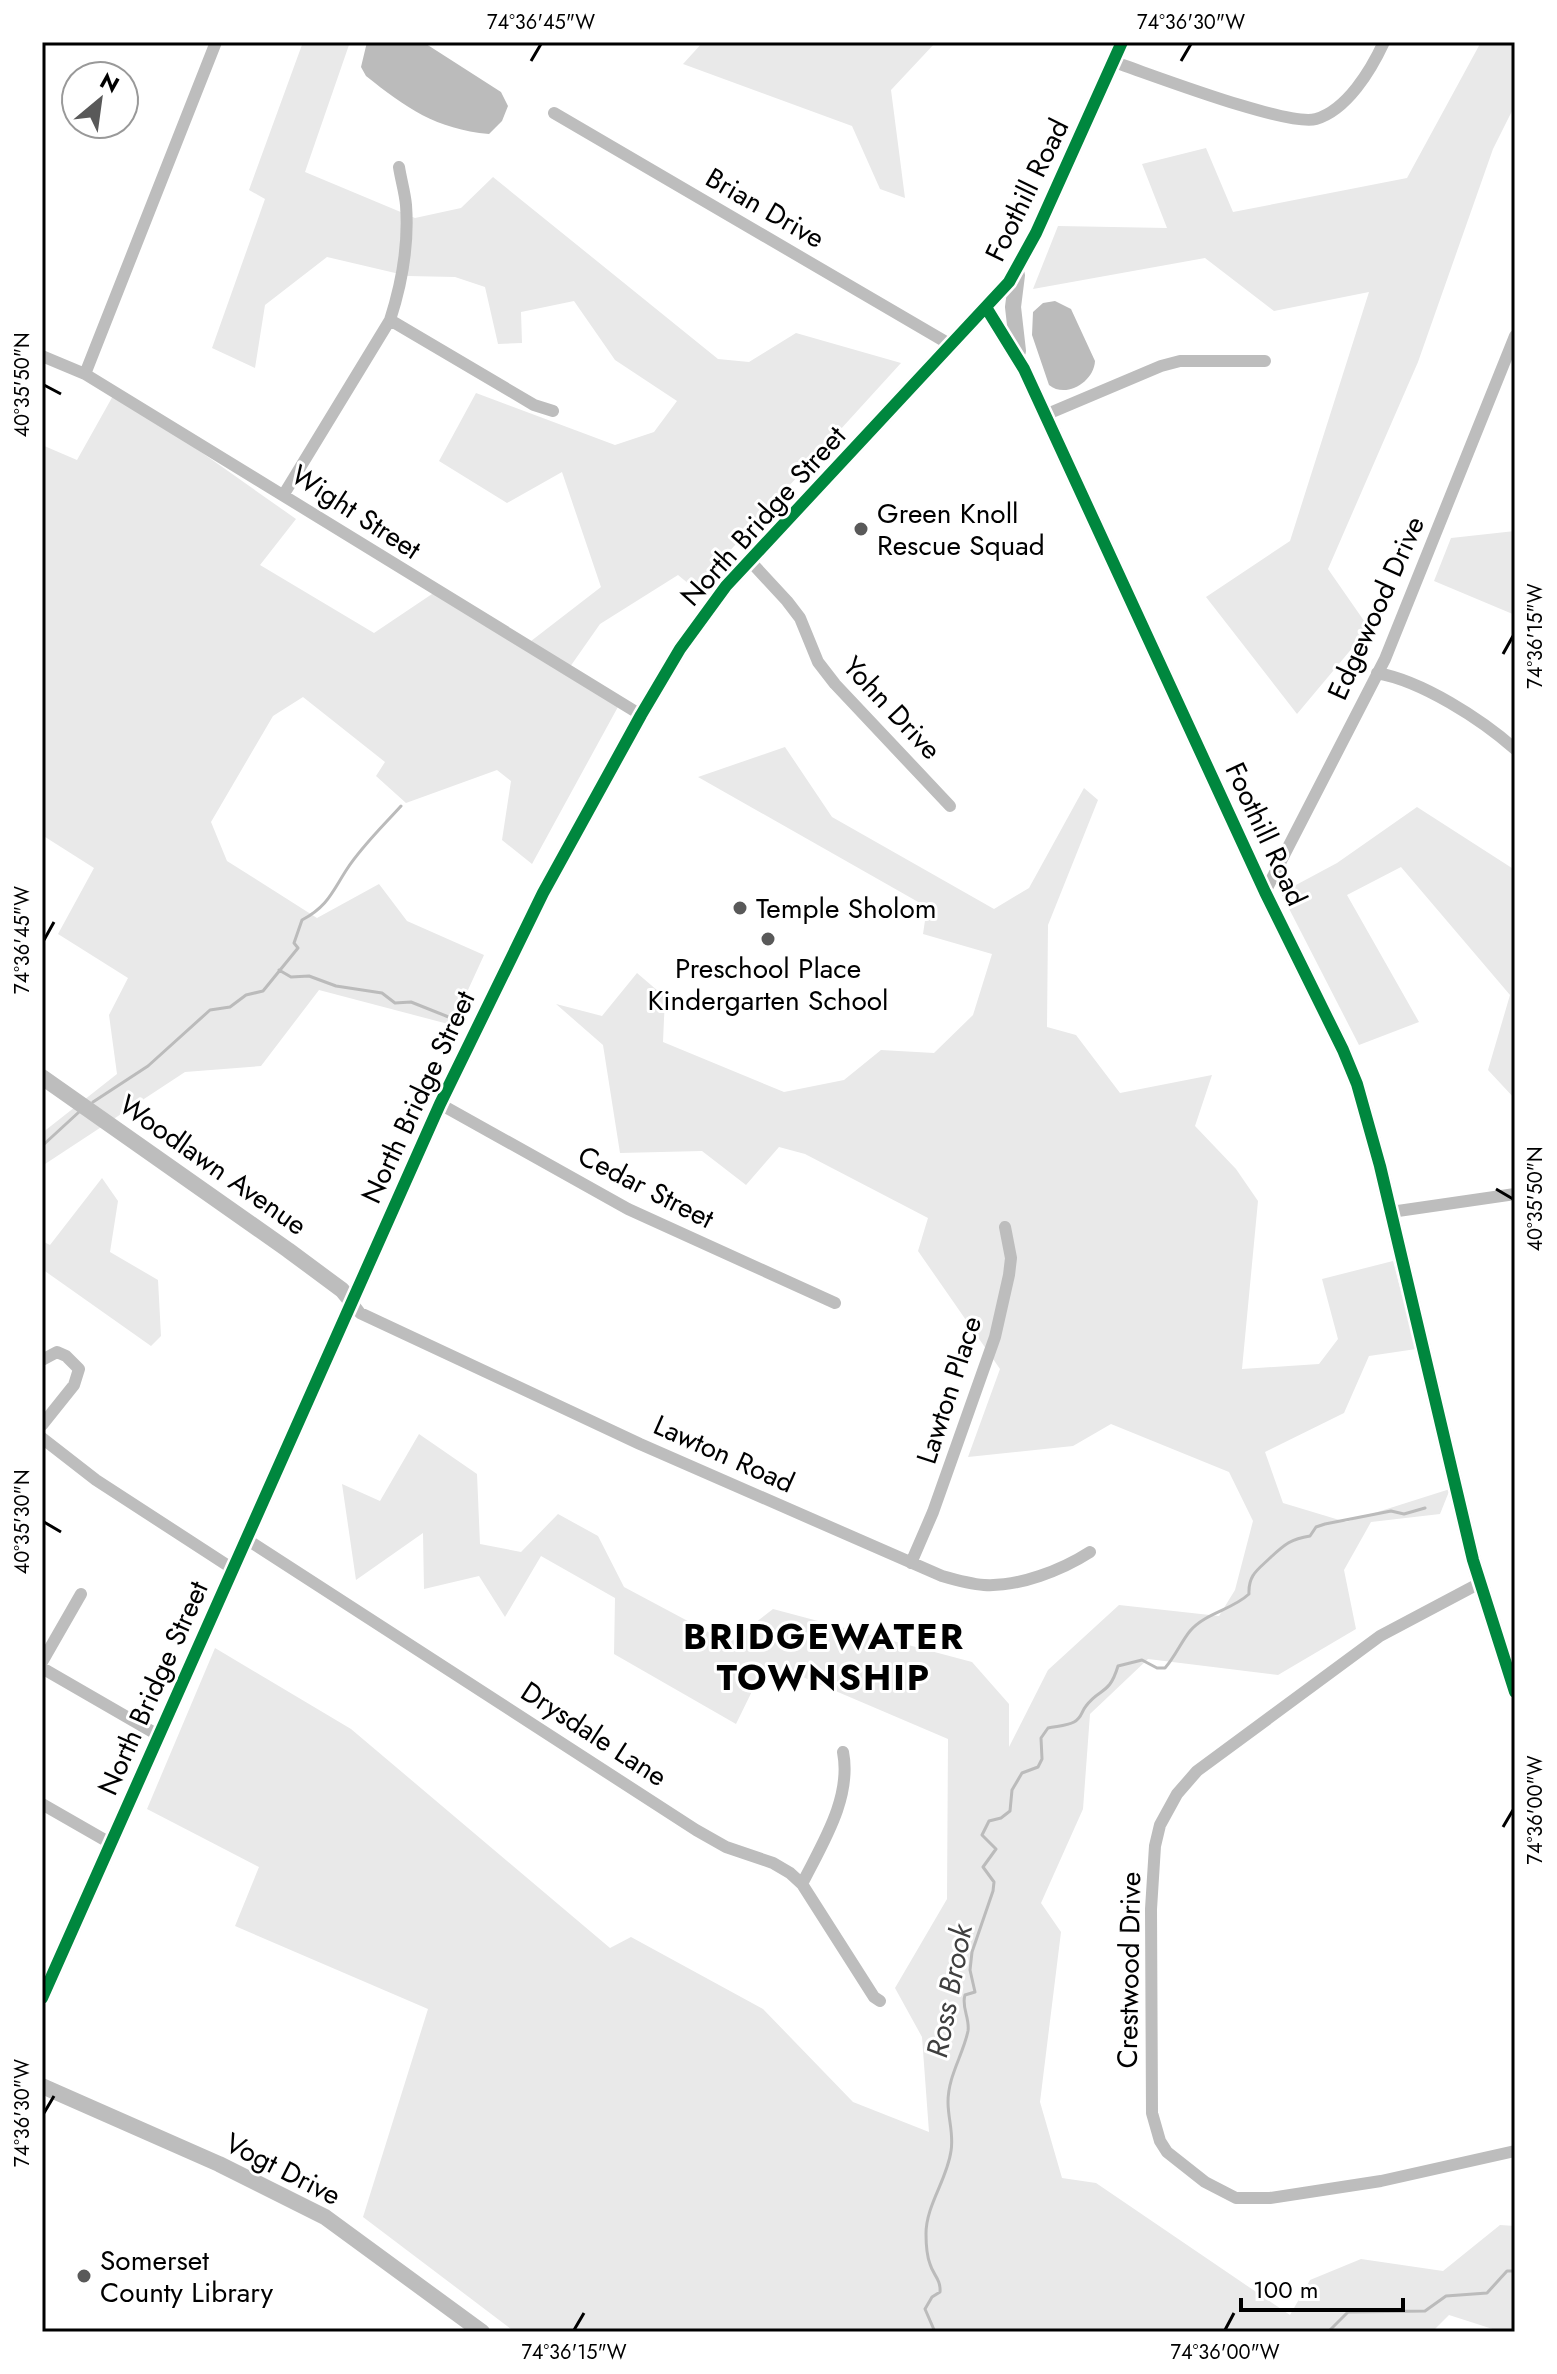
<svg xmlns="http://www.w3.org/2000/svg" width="1557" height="2374" viewBox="0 0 1557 2374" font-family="Jost,sans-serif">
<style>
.green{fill:#e9e9e9}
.water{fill:#bbb}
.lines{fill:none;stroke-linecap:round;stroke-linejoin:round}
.stream{stroke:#bbb;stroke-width:3}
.minor{stroke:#bdbdbd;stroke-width:12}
.tertiary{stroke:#bdbdbd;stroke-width:16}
.cycleway-casing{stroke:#fff;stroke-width:17}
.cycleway{stroke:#00873e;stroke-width:12}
.ticks{fill:none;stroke:#000;stroke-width:3}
.poi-dot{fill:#595959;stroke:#fff;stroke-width:3}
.labels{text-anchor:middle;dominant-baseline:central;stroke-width:6;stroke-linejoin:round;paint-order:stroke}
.street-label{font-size:28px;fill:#000;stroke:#fff}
.poi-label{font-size:28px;fill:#000;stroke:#fff;text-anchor:start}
.water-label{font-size:30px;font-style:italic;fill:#3f3f3f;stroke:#fff}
.district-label{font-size:36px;font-weight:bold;letter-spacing:2px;fill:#000;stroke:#fff}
.neatline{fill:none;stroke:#000;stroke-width:3}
.ticks-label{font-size:20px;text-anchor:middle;fill:#000}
</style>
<rect width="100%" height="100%" fill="#fff"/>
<path class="green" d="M303 42H350L305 172 415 218 461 208 493 177 718 359 749 362 796 333 901 363 695 589 678 575 600 624 565 674 619 705 532 864 502 840 511 781 497 770 406 803 376 776 385 762 303 697 273 716 211 822 227 861 317 918 379 884 407 921 484 955 452 1025 319 990 261 1066 185 1072 42 1166V1133L117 1074 109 1015 128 978 58 934 94 868 42 835V445L77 460 114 394 130 402 296 519 260 565 374 633 435 592 522 648 601 587 562 472 507 503 439 461 476 393 615 445 654 432 677 401 615 360 574 301 521 312 522 343 498 344 485 287 455 277 408 276 327 257 265 305 255 368 212 348 265 199 249 190Z
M703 42H936L891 90 905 198 880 189 852 126 683 64Z
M1481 42H1515V105L1493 149 1418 362 1328 569 1369 628 1297 714 1206 597 1290 541 1369 292 1274 311 1205 258 1033 289 1058 226 1167 228 1142 164 1206 148 1233 212 1407 178Z
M1515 531V615L1434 581 1451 538Z
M785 747 832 817 994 909 1029 888 1084 788 1098 800 1048 925 1047 1027 1076 1035 1120 1093 1212 1075 1195 1126 1236 1169 1258 1201 1242 1369 1319 1364 1338 1339 1322 1279 1393 1261 1416 1349 1369 1356 1344 1413 1265 1452 1283 1503 1346 1522 1450 1489 1440 1514 1371 1522 1344 1570 1356 1629 1278 1675 1148 1659 1090 1714 1083 1809 1041 1903 1061 1932 1040 2102 1062 2178 1096 2183 1290 2315 1310 2280 1361 2259 1443 2271 1500 2225 1515 2226V2332H1502L1449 2315 1432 2332H515L363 2217 428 2009 235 1926 259 1867 147 1809 215 1648 351 1729 610 1948 631 1937 763 2009 853 2102 929 2132 922 2037 895 1988 947 1899 948 1739 791 1672 758 1679 736 1724 614 1654 615 1598 541 1556 505 1617 479 1576 424 1589 423 1533 356 1580 342 1484 380 1501 419 1434 477 1474 480 1544 521 1552 558 1514 598 1536 624 1587 729 1643 773 1609 972 1662 1009 1704V1747L1048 1670 1119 1605 1219 1616 1235 1590 1253 1521 1229 1472 1111 1424 1073 1446 968 1457 1000 1369 918 1251 928 1218 805 1154 779 1147 746 1185 702 1151 620 1153 603 1045 556 1004 602 1016 637 973 665 997 663 1042 784 1092 844 1080 881 1050 934 1053 973 1015 992 954 923 934 927 907 698 777Z
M1417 807 1515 870V1099L1488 1070 1510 995 1401 867 1347 895 1419 1022 1359 1045 1281 893 1337 863Z
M102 1178 118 1201 110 1252 158 1280 161 1336 151 1346 42 1269V1241L50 1245Z"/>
<path class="water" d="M367 42H423L501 92 508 106 502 121 489 134C436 129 406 108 366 76L361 67Z
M1055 301 1071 309 1095 361C1094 382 1066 399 1049 385L1032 335 1033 312 1043 303Z"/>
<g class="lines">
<path class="stream" d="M279 970 291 977 309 976 336 986 382 993 395 1003 411 1002 451 1018
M93 1102 148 1066 210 1010 230 1007 246 995 263 991 298 948 294 943 302 920C328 906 332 892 347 869 362 846 383 826 401 806
M42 1146 79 1112
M935 2332 925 2309 932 2297 940 2292C941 2279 933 2275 930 2264 927 2256 926 2243 926 2234 926 2205 947 2180 951 2151 954 2134 948 2119 948 2102 948 2076 963 2055 968 2031 970 2018 961 2007 965 1995L975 1992 970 1970 972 1952 993 1891 994 1882 983 1867 996 1849 982 1835 989 1821 1001 1818 1010 1811 1012 1790 1022 1773 1038 1767 1042 1759 1041 1738 1048 1728C1057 1726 1067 1726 1074 1722 1082 1718 1081 1712 1086 1706 1100 1687 1109 1696 1118 1666L1142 1660 1157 1668H1165C1175 1657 1181 1642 1190 1631 1205 1613 1232 1610 1249 1594 1248 1574 1259 1569 1271 1557 1285 1544 1291 1539 1310 1536L1316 1527 1325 1524 1391 1511 1404 1514 1425 1508
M1243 2332 1329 2331 1348 2312 1425 2311 1446 2296 1487 2293 1507 2271H1515"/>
<path class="minor" d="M1114 62C1150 74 1287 127 1316 119 1347 110 1371 70 1384 42
M554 113 951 345
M390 320 534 405 553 411
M42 356 85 374 641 715
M85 374 216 42
M1045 415 1161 366 1180 361H1265
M284 494 390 320C402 283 409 245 406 205 405 193 401 180 399 167
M750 561 787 601 800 618 818 662 835 684 950 806
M1377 673C1422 681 1481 719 1515 749
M1265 892 1385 659 1515 336
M440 1104 628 1209 835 1303
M1391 1212 1515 1194
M351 1301 360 1313 640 1444 942 1576C956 1580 970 1584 984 1585 1019 1587 1062 1570 1090 1552
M42 1360 57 1352 66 1356 79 1369 74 1385 42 1425
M42 1438 96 1480 233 1569
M246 1539 696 1830 726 1847 773 1863 790 1873 802 1884 874 1997 880 2001
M911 1563 933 1512 995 1337 1009 1275 1011 1258 1005 1227
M1480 1583 1380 1636 1197 1771 1177 1794 1160 1825 1155 1846 1151 1909 1152 2113 1160 2141 1167 2152 1205 2182 1236 2198H1270L1381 2181 1515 2151
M42 1662 81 1594
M42 1668 158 1735
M42 1804 110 1843
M802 1884C822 1844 852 1798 843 1752"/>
<path class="tertiary" d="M1017 275 1013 307 1018 351
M987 309 1024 369 1265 892 1343 1050 1357 1084 1380 1166 1473 1560 1515 1692
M42 1077 288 1250 342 1290 351 1301
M42 1998 440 1104 543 893 641 715 680 649 726 586 1009 282 1036 233 1122 42
M42 2086 219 2164 325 2217 482 2332"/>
<defs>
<path id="cycleway" d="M987 309 1024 369 1265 892 1343 1050 1357 1084 1380 1166 1473 1560 1515 1692
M42 1998 440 1104 543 893 641 715 680 649 726 586 1009 282 1036 233 1122 42"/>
</defs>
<use href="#cycleway" class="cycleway-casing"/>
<use href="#cycleway" class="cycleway"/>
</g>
<path class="ticks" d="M531 61 541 44M1181 61 1191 44M44 385 61 394M1503 654 1513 636M44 940 54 922M1496 1189 1513 1199M44 1522 61 1532M1503 1827 1513 1810M44 2113 54 2096M574 2330 584 2313M1225 2330 1234 2313"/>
<g class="poi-dot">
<circle cx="861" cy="529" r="8"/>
<circle cx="740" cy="908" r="8"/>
<circle cx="768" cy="939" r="8"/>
<circle cx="84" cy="2276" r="8"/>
</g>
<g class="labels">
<g class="street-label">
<text transform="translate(1027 190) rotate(-64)">Foothill Road</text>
<text transform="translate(765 208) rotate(30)">Brian Drive</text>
<text transform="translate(356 512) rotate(33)">Wight Street</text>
<text transform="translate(763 516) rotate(-48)">North Bridge Street</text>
<text transform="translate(1376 608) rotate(-66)">Edgewood Drive</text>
<text transform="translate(892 708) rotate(47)">Yohn Drive</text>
<text transform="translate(1266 834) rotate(65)">Foothill Road</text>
<text transform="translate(418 1097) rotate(-65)">North Bridge Street</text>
<text transform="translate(213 1165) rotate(35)">Woodlawn Avenue</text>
<text transform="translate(646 1187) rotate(27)">Cedar Street</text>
<text transform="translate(949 1390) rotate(-72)">Lawton Place</text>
<text transform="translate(724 1454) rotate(24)">Lawton Road</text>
<text transform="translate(153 1688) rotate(-66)">North Bridge Street</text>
<text transform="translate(594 1734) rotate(33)">Drysdale Lane</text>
<text transform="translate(1129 1970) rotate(-89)">Crestwood Drive</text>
<text transform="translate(283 2169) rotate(27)">Vogt Drive</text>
</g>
<g class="poi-label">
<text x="877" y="513">Green Knoll<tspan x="877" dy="32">Rescue Squad</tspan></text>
<text x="756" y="908">Temple Sholom</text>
<text x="768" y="968" text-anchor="middle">Preschool Place<tspan x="768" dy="32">Kindergarten School</tspan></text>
<text x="100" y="2260">Somerset<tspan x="100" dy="32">County Library</tspan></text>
</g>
<g class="water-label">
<text transform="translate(949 1991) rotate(-79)">Ross Brook</text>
</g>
<g class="district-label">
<text x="824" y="1636">BRIDGEWATER<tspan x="824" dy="41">TOWNSHIP</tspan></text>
</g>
</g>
<rect width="1557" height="2374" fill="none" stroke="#ffffff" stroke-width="88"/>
<g transform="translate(100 100) rotate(29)"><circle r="38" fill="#ffffff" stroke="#999999" stroke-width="2"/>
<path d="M0-6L14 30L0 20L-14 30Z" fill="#595959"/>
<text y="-12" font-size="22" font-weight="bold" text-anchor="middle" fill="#000000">N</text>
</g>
<path d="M1241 2298v12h162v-12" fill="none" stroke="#000000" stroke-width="4"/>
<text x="1253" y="2298" font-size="24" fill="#000000" stroke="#ffffff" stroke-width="6" paint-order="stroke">100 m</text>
<rect x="44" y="44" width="1469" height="2286" class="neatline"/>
<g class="ticks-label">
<text x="541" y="29">74°36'45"W</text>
<text x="1191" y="29">74°36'30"W</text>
<text transform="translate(22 385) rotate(-90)" y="7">40°35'50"N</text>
<text transform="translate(1535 636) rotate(-90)" y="7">74°36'15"W</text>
<text transform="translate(22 940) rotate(-90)" y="7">74°36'45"W</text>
<text transform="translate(1535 1199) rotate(-90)" y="7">40°35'50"N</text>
<text transform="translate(22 1522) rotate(-90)" y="7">40°35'30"N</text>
<text transform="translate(1535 1810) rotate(-90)" y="7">74°36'00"W</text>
<text transform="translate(22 2113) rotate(-90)" y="7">74°36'30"W</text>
<text x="574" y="2359">74°36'15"W</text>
<text x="1225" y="2359">74°36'00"W</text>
</g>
</svg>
